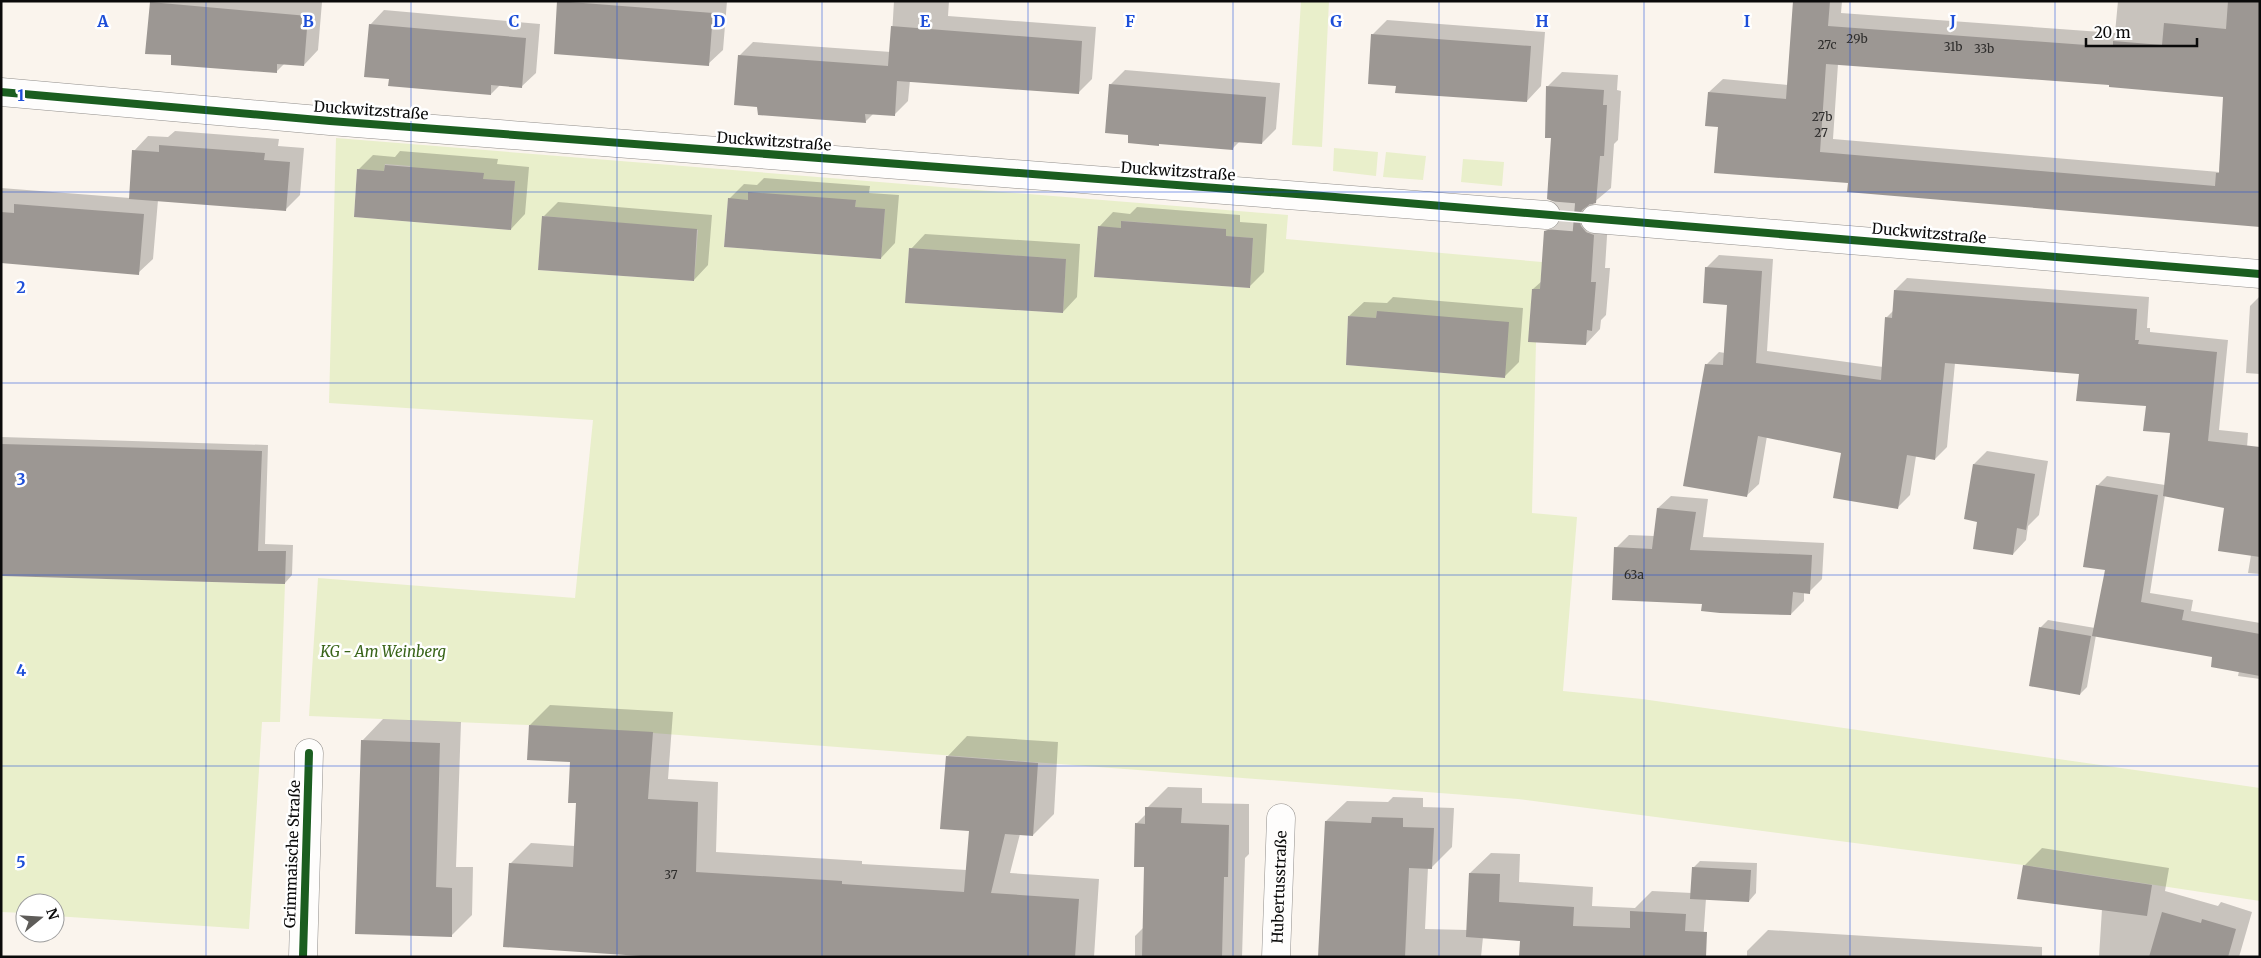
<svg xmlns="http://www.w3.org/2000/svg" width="2261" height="958" viewBox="0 0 2261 958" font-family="Merriweather,serif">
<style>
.green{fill:#e9efcb;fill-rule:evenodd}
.shadow{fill:#0003;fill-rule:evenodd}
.building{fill:#9c9793;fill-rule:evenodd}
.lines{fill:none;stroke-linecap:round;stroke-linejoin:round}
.minor-tunnel{stroke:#d6d1cb;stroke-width:28;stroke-dasharray:28 14;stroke-linecap:butt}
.minor-casing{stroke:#928f8c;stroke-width:29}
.minor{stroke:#fefdfc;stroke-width:28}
.cycleway-casing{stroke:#fff;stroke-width:11}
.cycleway{stroke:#1b5e20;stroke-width:8}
.grid{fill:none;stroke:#1d4ed8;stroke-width:1;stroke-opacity:0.55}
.labels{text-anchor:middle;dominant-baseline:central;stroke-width:5;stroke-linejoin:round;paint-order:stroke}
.number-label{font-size:12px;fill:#2e2d2c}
.street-label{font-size:15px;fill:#0a0a0a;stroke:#fff}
.park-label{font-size:15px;font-style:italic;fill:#396419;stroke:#fff}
.grid-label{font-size:16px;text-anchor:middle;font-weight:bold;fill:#1d4ed8;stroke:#fff;stroke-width:5;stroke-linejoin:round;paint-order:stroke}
</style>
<rect width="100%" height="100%" fill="#faf4ed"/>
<path class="green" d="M1301 1H1329L1322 147 1292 145Z
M336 138 1288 215 1286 239 1542 262 1540 289H1532L1530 318 1536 342 1532 513 1577 517 1563 691 1642 699 2260 788V901L2023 865 1518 799 653 733 529 725 309 716 318 578 575 598 593 420 329 403ZM385 164 410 166 409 170 483 173V179L515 181 511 230 354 217 357 169 384 171ZM748 193 856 201 855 207 885 210 881 259 724 247 728 199 748 200ZM543 216 698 230 694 281 538 270ZM1122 221 1152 223 1151 231 1197 234 1198 227 1226 229V236L1253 238 1250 288 1094 277 1098 227 1121 228ZM909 248 1066 259 1063 313 906 303ZM1377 311 1505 378 1346 365 1348 316 1376 318Z
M1334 148 1378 152 1376 176 1333 171Z
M1386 152 1426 156 1423 180 1383 177Z
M1463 159 1504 162 1502 186 1461 182Z
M1 576 285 584 280 722H262L249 929 55 916V903H25V913L1 912Z"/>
<path class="shadow" d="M153 1 322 2 318 50 304 65 285 63 276 72 173 54 151 3Z
M559 1H727L723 50 708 64Z
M894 1H949L948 16 1096 27 1092 79 1078 93 910 80 908 101 894 115 874 113 865 122 758 106 739 56 753 42 891 52Z
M1794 1H1842L1841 13 2115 33 2118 1H2260V226L1849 181 1720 126 1709 92 1723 79 1788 85ZM1838 64 2111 84 2225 96 2219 172 1833 139Z
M384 10 540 24 536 73 521 87 500 85 491 94 390 77 370 25Z
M1387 20 1545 32 1541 86 1527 101 1397 84 1372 35Z
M1125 70 1280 83 1276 129 1262 143 1240 141 1233 148 1129 134 1110 85Z
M1562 72 1618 75 1617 90 1621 91 1618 140 1614 144 1611 188 1593 203 1595 211 1608 220 1605 268H1610L1606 315 1601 320 1600 329 1586 344 1533 289 1542 281 1546 231 1563 216 1548 86Z
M175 131 279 139 278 146 304 148 300 195 285 210 158 200 153 259 138 273 1 262V188L130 198 134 151 148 136 168 137Z
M400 151 498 159 497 164 529 167 525 214 511 229 358 170 373 155 395 157Z
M764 178 870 186 869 193 899 195 895 243 881 258 729 199 744 184 757 185Z
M558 202 712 215 708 265 694 280 544 216Z
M1137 207 1240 215V222L1267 224 1264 272 1249 287 1099 227 1113 212 1130 214Z
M925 234 1080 244 1077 297 1063 312 911 249Z
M1719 255 1773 259 1767 351 1883 367 1886 318 1894 310 1895 290 1907 278 2149 297 2147 328H2150V332L2228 340 2219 430 2248 433 2246 462 2260 464V574L2248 573 2251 555 2226 507 2165 495 2150 593 2193 600 2191 611 2260 623V679L2238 676 2239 671 2214 656 2096 635 2087 687 2080 694 2030 685 2041 627 2048 620 2095 628 2106 569 2097 486 2107 476 2165 485 2171 432 2147 405 2080 373 1955 363 1947 447 1935 459 1916 456 1910 495 1898 507 1842 452 1767 436 1759 484 1746 496 1707 364 1719 352 1725 353 1728 304 1704 302 1707 267Z
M2260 296V374L2246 373 2250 306Z
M1393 297 1523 308 1519 362 1504 377 1349 316 1364 302 1387 303Z
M1 437 268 445 265 544 293 545 292 575 285 583 1 574Z
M1987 451 2048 461 2039 515 2028 526 2026 540 2013 554 1978 521 1974 464Z
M1671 496 1708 499 1703 537 1824 543 1822 579 1809 592H1804V601L1791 614 1703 603 1616 548 1629 535 1655 536 1658 508Z
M550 705 673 712 668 779 718 782 716 852 862 861V864L967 870 970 829 947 757 967 736 1058 742 1054 814 1033 835 1020 834 1010 873 1099 879 1094 957H724L510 864 531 843 575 846 578 802 571 761 530 725Z
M383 719 461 722 456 867H473L472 915 451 936 362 741Z
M1168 787 1202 788V803L1249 804V854L1245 858 1242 957H1135V936L1144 927 1145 866 1136 824 1146 814 1147 808Z
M1393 797 1423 798V807L1454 808 1452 847 1432 867H1428L1425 929 1468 930 1470 873 1491 853 1520 854 1519 882 1593 887 1592 906 1635 908 1652 891 1692 893 1693 868 1700 861 1757 863 1756 893 1749 901 1706 898 1702 957 1483 937 1481 957H1319L1326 821 1347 801 1388 802Z
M2042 848 2169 868 2165 891 2218 906 2221 902 2252 912 2239 957H2099L2102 909 2024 866Z
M1768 930 2042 947V957H1747V951Z"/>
<path class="building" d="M557 1 713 13 709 66 554 54Z
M1793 1H1830L1828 26 2113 47V41L2162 45 2164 23 2226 29 2228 1H2260V227L1847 192 1848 183 1714 173 1718 127 1705 126 1708 92 1786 99ZM1826 64 2109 85V87L2223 97 2219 173H2216L2215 186 1820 152Z
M150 2 308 16 304 66 277 64V73L171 65V55L145 54Z
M369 24 526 38 522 88 491 85V95L388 86 389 79 364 77Z
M891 26 1082 41 1079 94 897 81 895 116 865 114 866 123 758 115 757 107 734 105 738 55 888 66Z
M1371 34 1531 46 1527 102 1395 93 1396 86 1368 84Z
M1109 84 1266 97 1262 144 1234 142 1233 150 1159 144V146L1128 143V135L1105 133Z
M1546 86 1604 90 1603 105H1607L1604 156H1600L1596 203 1589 205 1582 210 1579 218 1581 226 1586 232 1594 235 1591 282H1596L1592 331 1587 330 1586 345 1528 342 1532 289H1540L1544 231 1552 229 1559 224 1562 216 1560 209 1555 202 1547 199 1551 138H1545Z
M159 145 265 153 264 160 290 162 286 211 129 199 132 150 159 152Z
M385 165 484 173 483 179 515 181 511 230 354 217 357 169 384 171Z
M748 192 856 200 855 207 885 209 881 259 724 247 728 198 748 200Z
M14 204 144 214 139 275 1 263V212L14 213Z
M542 216 697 229 694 281 538 270Z
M1121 221 1226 229V236L1253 238 1250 288 1094 277 1098 226 1121 228Z
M909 248 1066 259 1063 313 905 303Z
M1705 267 1762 271 1756 363 1881 380 1885 317 1892 318 1894 290 2137 309 2135 340H2139L2138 344 2217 352 2208 441 2260 447V557L2218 551 2224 508 2163 496 2170 433 2143 431 2146 406 2076 401 2079 374 1945 363 1935 460 1907 455 1898 509 1833 498 1841 453 1758 436 1747 497 1683 486 1705 364 1723 365 1727 305 1703 303Z
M1377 311 1509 322 1505 378 1346 365 1348 316 1376 318Z
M1 444 262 451 258 551H286L285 584 1 576Z
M1973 464 2035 474 2026 530 2017 528 2013 555 1973 549 1977 522 1964 519Z
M2096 485 2158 495 2141 602 2184 610 2182 620 2260 634V676L2211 667 2212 657 2092 636 2105 570 2083 567Z
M1657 508 1696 512 1690 550 1812 555 1810 594 1793 592 1791 615 1720 613 1701 611 1702 604 1612 600 1614 547 1652 549Z
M2039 627 2091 636 2080 695 2029 686Z
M529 725 653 732 648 799 698 802 696 872 842 881V884L964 892 969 831 940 829 946 756 1038 763 1033 836 1005 834 991 893 1079 899 1075 957H656L503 947 509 863 573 867 576 803H568L570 762 527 760Z
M361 740 440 743 436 887 452 888V937L355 934Z
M1145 807 1182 808 1181 823 1229 825 1228 877H1224L1222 957H1142L1144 867H1134L1135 823 1145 824Z
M1372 817 1403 818V827L1434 828 1432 869 1409 868 1405 957H1318L1325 821 1371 823Z
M2023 865 2152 885 2147 916 2017 899Z
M1692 867 1751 870 1749 902 1690 899Z
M1469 873 1500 874 1499 902 1574 907 1573 926 1630 928V911L1686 914 1685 931 1707 932 1706 957H1519L1520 941 1466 937Z
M2162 912 2201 923 2202 919 2236 929 2228 957H2149Z"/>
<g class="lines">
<path class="minor-tunnel" d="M1546 215 1595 219"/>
<defs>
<g id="minor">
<path d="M1 92 330 121 1546 215"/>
<path d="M1595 219 2260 274"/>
<path d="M303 957 309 753"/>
<path id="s1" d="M1276 957 1281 818"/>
</g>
</defs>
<use href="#minor" class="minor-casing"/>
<use href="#minor" class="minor"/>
<defs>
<path id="cycleway" d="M1 92 330 121 1323 196 2260 274
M303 957 309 753"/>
</defs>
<use href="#cycleway" class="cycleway-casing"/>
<use href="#cycleway" class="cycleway"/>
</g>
<path class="grid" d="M206 1V957M411 1V957M617 1V957M822 1V957M1028 1V957M1233 1V957M1439 1V957M1644 1V957M1850 1V957M2055 1V957M1 192H2260M1 383H2260M1 575H2260M1 766H2260"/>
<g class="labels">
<g class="number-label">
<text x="1857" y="38">29b</text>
<text x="1827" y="44">27c</text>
<text x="1953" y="46">31b</text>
<text x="1984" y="48">33b</text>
<text x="1822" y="116">27b</text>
<text x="1821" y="132">27</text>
<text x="1634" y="574">63a</text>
<text x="671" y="874">37</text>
</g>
<g class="street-label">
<text transform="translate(371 110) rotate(4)">Duckwitzstraße</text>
<text transform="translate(774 141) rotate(4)">Duckwitzstraße</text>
<text transform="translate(1178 171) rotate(4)">Duckwitzstraße</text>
<text transform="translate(1929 233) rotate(5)">Duckwitzstraße</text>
<text transform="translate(292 854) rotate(-88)">Grimmaische Straße</text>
<text stroke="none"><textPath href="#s1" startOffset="70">Hubertusstraße</textPath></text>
</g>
<g class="park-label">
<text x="383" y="651">KG - Am Weinberg</text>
</g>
</g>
<g class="grid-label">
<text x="103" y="27">A</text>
<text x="308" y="27">B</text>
<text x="514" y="27">C</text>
<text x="719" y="27">D</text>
<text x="925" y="27">E</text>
<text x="1130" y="27">F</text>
<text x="1336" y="27">G</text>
<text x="1542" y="27">H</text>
<text x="1747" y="27">I</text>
<text x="1953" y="27">J</text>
<text x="21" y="101">1</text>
<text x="21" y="293">2</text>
<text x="21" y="485">3</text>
<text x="21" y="676">4</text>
<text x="21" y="868">5</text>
</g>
<rect width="2261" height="958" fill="none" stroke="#0a0a0a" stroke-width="5"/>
<g transform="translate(40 918) rotate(72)"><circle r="24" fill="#ffffff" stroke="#9d9d9d"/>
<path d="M0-4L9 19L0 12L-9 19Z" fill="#5e5c59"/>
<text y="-8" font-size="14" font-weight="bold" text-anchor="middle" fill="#0a0a0a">N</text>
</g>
<path d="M2086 38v8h111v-8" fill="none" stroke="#0a0a0a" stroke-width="2.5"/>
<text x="2094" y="38" font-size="15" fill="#0a0a0a" stroke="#ffffff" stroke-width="4" paint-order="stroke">20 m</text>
</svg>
